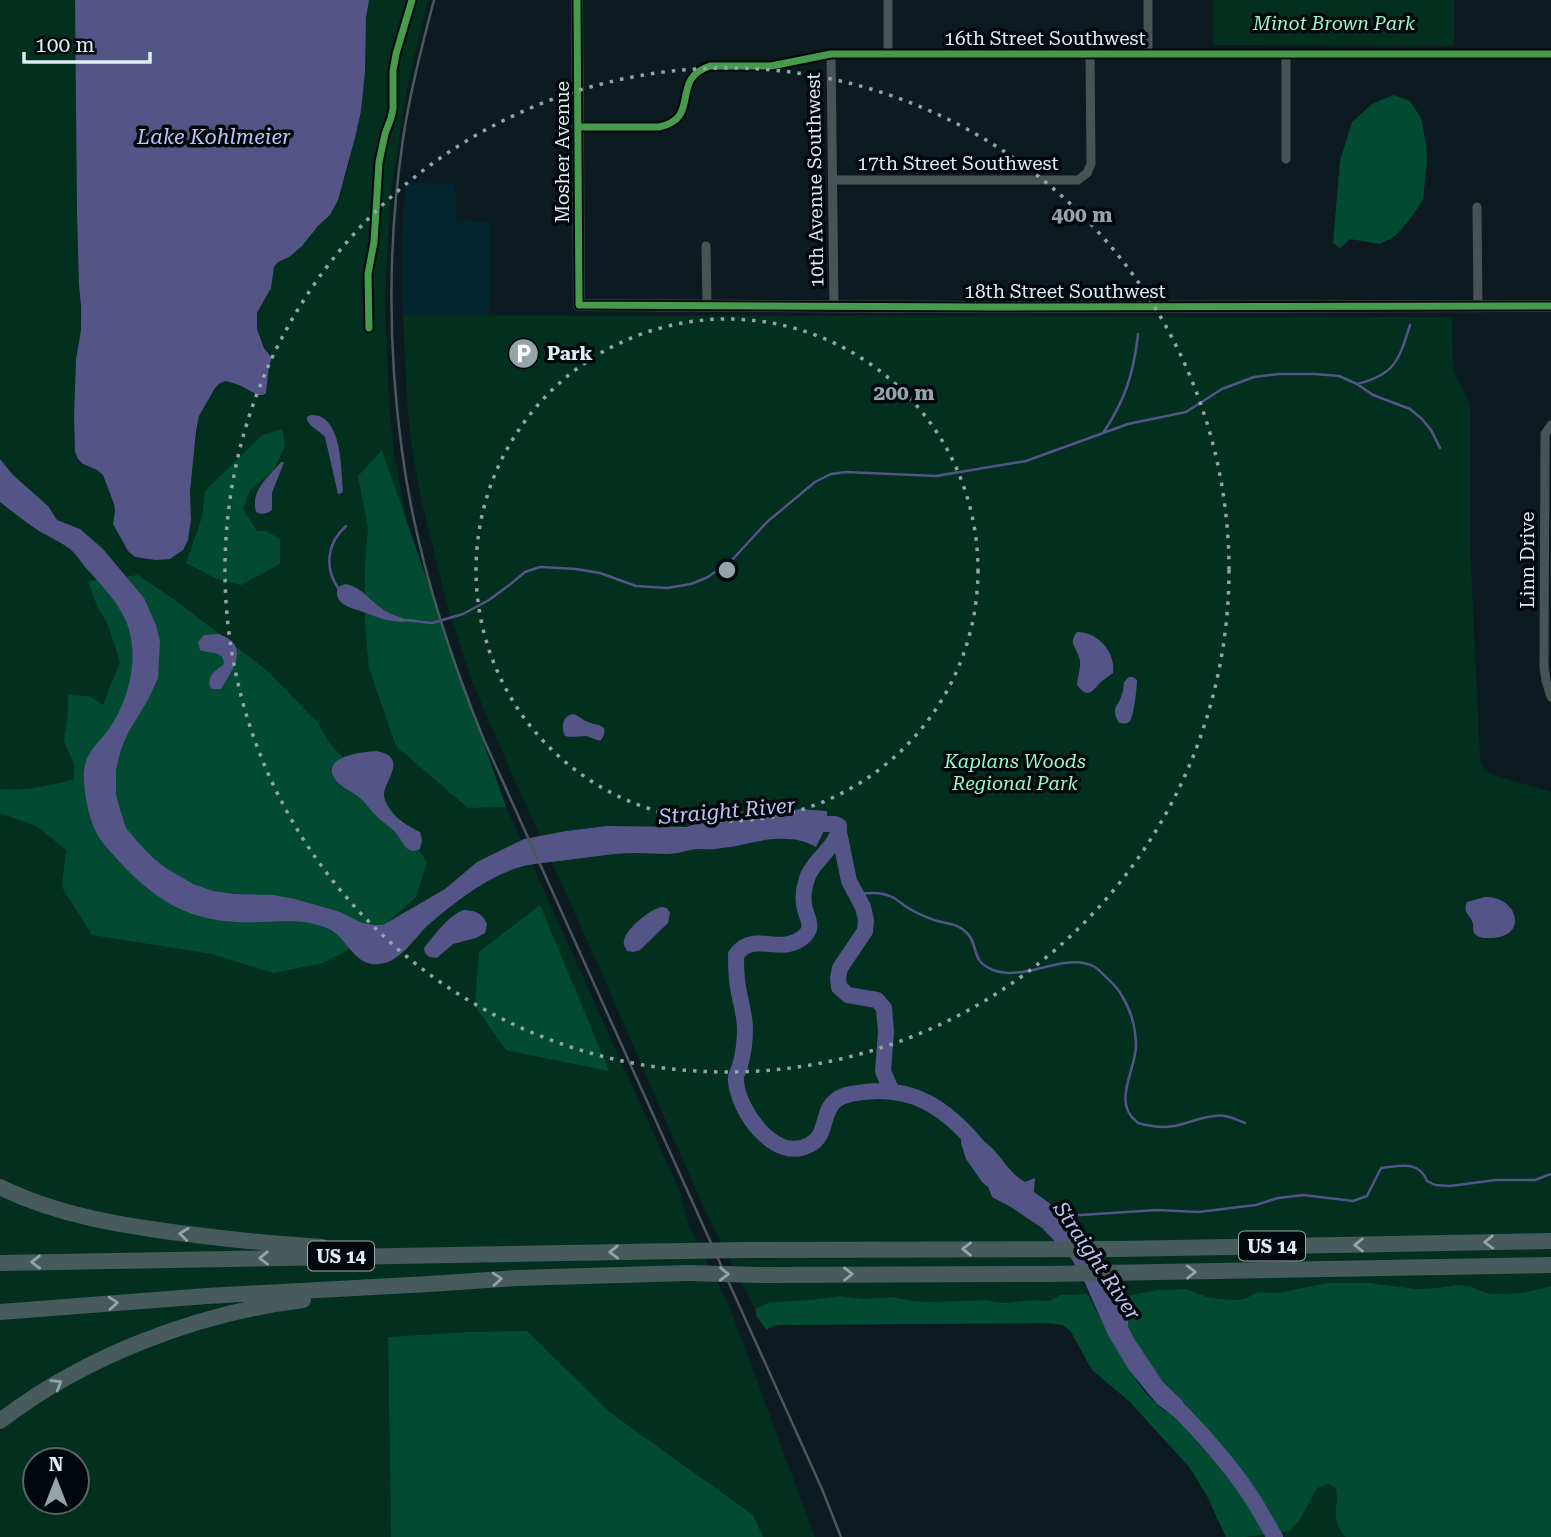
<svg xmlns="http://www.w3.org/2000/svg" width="1551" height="1537" viewBox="0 0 1551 1537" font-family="'Roboto Serif',serif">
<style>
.built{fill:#022530}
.green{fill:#022f1e;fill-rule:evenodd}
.forest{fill:#024b32}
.water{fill:#545487}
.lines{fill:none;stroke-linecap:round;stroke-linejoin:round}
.stream{stroke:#545487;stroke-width:2.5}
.river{stroke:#545487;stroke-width:16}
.street{stroke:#485454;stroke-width:9}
.secondary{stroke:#485657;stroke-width:12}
.highway{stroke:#485b5c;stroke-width:16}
.rail{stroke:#4c5759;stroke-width:2.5}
.highway-bridge{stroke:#485b5c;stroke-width:16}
.cycleway-casing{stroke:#01080b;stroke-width:11}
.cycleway{stroke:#469c4c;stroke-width:7}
.oneway{stroke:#92a4a8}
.ring{fill:none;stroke:#94a4a9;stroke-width:3.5;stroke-dasharray:3.5 7}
.labels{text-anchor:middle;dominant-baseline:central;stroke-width:7;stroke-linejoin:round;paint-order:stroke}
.shield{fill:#01080b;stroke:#9ba8ad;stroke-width:2}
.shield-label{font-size:18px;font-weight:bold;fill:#ddedf3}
.park-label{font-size:19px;font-style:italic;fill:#98fac8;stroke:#01080b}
.street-label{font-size:19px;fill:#ddedf3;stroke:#01080b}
.poi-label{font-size:19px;font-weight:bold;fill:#ddedf3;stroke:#01080b;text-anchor:start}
.water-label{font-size:21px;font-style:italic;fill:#c1c3f4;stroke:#01080b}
.centre{fill:#94a4a9;stroke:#01080b;stroke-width:3.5}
.ring-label{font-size:21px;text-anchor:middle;font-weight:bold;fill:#94a4a9;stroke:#01080b;stroke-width:7;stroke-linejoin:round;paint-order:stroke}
</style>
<rect width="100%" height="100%" fill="#0c1b20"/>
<path class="built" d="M407 182 455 184 457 220 490 222V315H403L401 274 403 212Z"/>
<path class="green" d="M0 0H75L77 213 81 330 76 359 74 417 75 452 83 464 97 470 103 475 114 504 115 511 114 524 122 537 124 545 188 540 191 520 190 491 193 460 199 416 215 388 220 383 226 381 239 385 258 395 266 393 269 366 272 361 270 353 265 348 257 329V313L266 298 274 268 278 262 289 257 330 215 347 171 361 111 365 72 366 18 369 0H428L407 88 390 199 385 301 389 402 394 452 403 502 414 552 490 771 680 1192 689 1225 730 1308 815 1537H763L753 1515 611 1413 527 1331 466 1332 388 1337 391 1537H0ZM35 1460H77V1502H35Z
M1213 0H1454V46L1213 45Z
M403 315 1452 317 1453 370 1470 404V542L1480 759 1485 770 1494 775 1551 792V1286L1522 1293 1499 1294 1486 1293 1470 1286 1455 1285 1438 1288 1416 1289 1369 1283H1327L1278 1293 1257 1292 1245 1299 1233 1300 1210 1298 1186 1289 1157 1290 1121 1297C1116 1285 1105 1276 1098 1265 1090 1252 1083 1239 1074 1227L1042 1228 1071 1258 1097 1310 1087 1295H1061L1049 1301 1033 1300 1005 1303 985 1300 932 1302 913 1301 893 1297 863 1299 840 1296 809 1300 770 1302 755 1309 706 1213 599 967 507 763 473 684 448 608 421 499 412 449 407 401Z
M1329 1484 1336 1489C1339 1509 1330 1520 1346 1537H1246L1290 1531 1299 1521 1317 1488Z"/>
<path class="forest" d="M1393 95 1410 101 1421 118 1426 143 1427 160 1423 200 1410 219 1395 236 1380 244 1350 239 1340 248 1333 243 1340 161 1352 122 1372 104Z
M282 429 285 446 274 470 250 490 243 509 257 531H266L280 539V564L241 585 215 578 186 563 202 517 205 491 262 435Z
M382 450 506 807 468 808 396 746 369 668 365 624V564L368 528 358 476Z
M138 575 176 601 265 669 318 723 330 744 385 800 427 862 416 897 370 938 323 963 273 973 212 954 92 935 62 887 66 850 38 827 0 813V789C25 791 50 786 74 779V764L64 741 68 714V695L89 696 103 705 120 662 108 625 97 606 88 581Z
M540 905 609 1071 506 1050 475 1006 479 952Z
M1327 1283H1369L1416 1289 1438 1288 1455 1285 1470 1286 1486 1293 1499 1294 1522 1293 1551 1286V1537H1346C1329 1520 1339 1509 1336 1489L1329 1484 1317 1488 1299 1521 1290 1531 1246 1537H1226L1207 1496 1190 1468 1129 1401 1092 1370 1071 1332 1063 1325 1047 1323 795 1325C786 1325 774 1323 767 1330L757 1317 755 1309 770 1302 809 1300 840 1296 863 1299 893 1297 913 1301 932 1302 985 1300 1005 1303 1033 1300 1049 1301 1061 1295 1087 1294C1109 1330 1141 1412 1186 1420L1183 1401 1163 1382 1132 1337 1128 1326V1315L1121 1297 1157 1290 1186 1289 1210 1298 1233 1300 1245 1299 1257 1292 1278 1293Z
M527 1331 611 1413 753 1515 763 1537H391L388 1337 466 1332Z"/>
<path class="water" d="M75 0H369L366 18 365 72 361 111 355 138 338 200 330 215 318 226 302 246 289 257 278 262 274 267 271 288 257 313V329L264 348 272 358 269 366 266 393 263 395H258L239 385 226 381 220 383 215 388 199 416 196 432 190 491 191 520 188 540 183 550 170 559 156 560 135 557 128 551 113 524 115 511 114 504 103 475 97 470 83 464 78 459 75 452 74 417 76 359 81 330V306L79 285 77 213Z
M311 415C342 414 341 468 343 489L342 493 338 494 325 437C319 430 312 429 307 420V417Z
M0 459 13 475 48 506 57 520 80 529 103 549 144 598 156 625 160 641 158 678 149 698 128 733 121 749 116 770V795L119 806 126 828 136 840 153 858 166 868 193 884 213 891 234 894 273 895 295 899 340 912 362 923 374 925H383L445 889 477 862 524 839 566 831 607 826 687 827 708 818 728 817 745 811 767 816 800 809 827 811V825L816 847C807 842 798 839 787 839 764 837 744 846 722 848 714 850 705 849 697 849 687 850 678 854 667 854 657 854 647 853 637 853 611 853 585 858 559 861 543 863 526 864 511 870 490 878 472 890 454 904 444 911 435 919 426 927 413 940 399 963 379 964 353 967 348 937 327 928 299 916 266 924 236 922 183 919 152 897 117 859 109 850 100 841 95 830 88 816 81 780 85 765 88 751 100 741 108 730 130 700 140 655 126 621 116 599 101 585 86 568 81 562 76 554 70 549 61 542 49 537 39 531 25 522 13 512 0 502Z
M281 462H284L272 493V510C268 514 261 515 256 512 250 490 269 477 281 462Z
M345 584C363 588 367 598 380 607 388 614 398 616 407 620L404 622C390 622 379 618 366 613 354 608 332 606 338 587Z
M1077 632C1098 632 1116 652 1113 673 1109 676 1106 678 1102 681 1093 689 1089 701 1077 685 1077 677 1081 669 1080 661 1078 648 1067 644 1077 632Z
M219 634C250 645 234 667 223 686L221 689H213L210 687C207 674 216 671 224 664 224 650 209 654 200 650L198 642 204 635Z
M1129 677H1133L1137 680C1137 687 1134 716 1130 721 1126 725 1124 723 1119 723 1110 707 1118 708 1122 694 1124 690 1123 686 1124 682Z
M573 714C578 715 581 719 586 721 593 725 598 723 604 728 605 734 604 737 600 741L586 736 570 737 565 736C561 727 562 716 573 714Z
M376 751C411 757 382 783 384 796 387 814 406 825 420 832L422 840 420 849C405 857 403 838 393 830 388 825 381 821 376 816 371 811 367 804 361 799 354 792 341 788 335 779 320 756 363 752 376 751Z
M1485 897C1518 896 1530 938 1489 938 1482 938 1479 938 1474 933 1473 930 1473 927 1473 924 1471 915 1462 913 1467 902Z
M662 907 667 908 670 913 668 923 640 950 633 952 627 951C625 946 623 946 624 940 627 928 650 909 662 907Z
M463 910C474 910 483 913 487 924L485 933 476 938 453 944 437 958 429 957 425 953 424 948C435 934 447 917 463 910Z
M962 1127C974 1133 984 1140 994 1150 1004 1161 1011 1174 1025 1182L1035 1178 1034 1192 1052 1205 1056 1211 1066 1216 1080 1235 1099 1267 1118 1289 1128 1315V1326L1133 1337 1163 1382 1183 1401 1187 1421 1177 1419 1157 1404 1129 1370 1108 1335 1084 1281 1071 1258 1042 1228 1011 1207 992 1197 988 1187 982 1182 966 1159 961 1143Z"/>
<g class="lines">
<path class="stream" d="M1357 384C1395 375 1399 360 1410 325
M1103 433C1125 401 1134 372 1138 334
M338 588C324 567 327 543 346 526
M406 620 432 623 463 614 489 600 508 586 525 572 540 567 576 569 600 573 636 586 667 588 691 584 708 577 732 560 767 522 815 482 831 474 846 472 936 476 1026 461 1128 424 1186 412 1222 389 1254 377 1279 374H1315L1339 376 1357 384 1373 395 1410 409 1422 419 1431 430 1440 448
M855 894C867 893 880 891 892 897 896 899 901 903 905 906 914 912 923 916 934 920 946 924 958 923 967 933 980 946 969 960 993 970 1024 982 1065 952 1093 966 1097 968 1102 973 1105 976 1112 983 1118 988 1122 996 1132 1012 1136 1028 1136 1047 1135 1071 1112 1103 1137 1122 1141 1125 1147 1125 1152 1126 1175 1131 1193 1118 1214 1116 1225 1114 1235 1119 1245 1123
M1066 1216 1157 1210 1198 1212 1256 1205 1278 1198 1303 1195 1353 1201 1367 1196 1381 1168C1400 1166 1419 1160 1427 1181L1435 1185 1450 1186 1496 1180H1535L1551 1174"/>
<path class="river" d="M808 824H835L839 826C839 847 810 861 806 882 804 888 803 897 804 904 805 917 817 927 802 938 782 953 762 937 744 947 741 949 738 952 736 955 736 966 736 976 738 987 740 1001 745 1014 745 1029 745 1040 743 1055 740 1066 738 1072 735 1075 736 1081 738 1111 775 1163 809 1145 828 1136 821 1113 835 1101 843 1094 855 1093 865 1092 914 1086 946 1109 976 1144
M839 832 849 881 863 907 866 920 865 931 840 968 838 978 839 987 848 995 877 1000 884 1008 886 1032 883 1071 892 1092
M1172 1403C1200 1431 1228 1462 1250 1495 1259 1508 1266 1523 1275 1537"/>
<path class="street" d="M1148 0V54
M831 54 834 306
M888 54V0
M1286 54V159
M578 127H659C702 118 669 79 710 66H771L831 54H1551
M833 180H1078L1087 173 1091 164 1090 54
M1477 207 1478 306
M706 246 707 305
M1551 425 1545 434 1544 667 1546 681 1551 697"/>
<path class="secondary" d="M577 0 579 305 987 307 1551 306"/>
<path class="highway" d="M0 1187C59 1216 124 1226 188 1234 233 1240 277 1244 322 1247
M748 1250 1116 1249 1551 1241
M0 1263 682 1251
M760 1275 1045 1274 1551 1265
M0 1312 207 1296 429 1284 517 1278 688 1273
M0 1421C85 1356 197 1313 303 1300"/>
<path class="rail" d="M434 0C422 46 410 92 403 139 388 241 388 349 402 451 415 550 446 647 484 740L822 1489 841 1537"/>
<path class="highway-bridge" d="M682 1251 748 1250
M688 1273 760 1275"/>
<defs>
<path id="cycleway" d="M577 0 579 305 987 307 1551 306
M578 127H659C702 118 669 79 710 66H771L831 54H1551
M369 328 368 274 374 242 379 162 385 134 391 118 393 109V71L396 54 412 0"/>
</defs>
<use href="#cycleway" class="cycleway-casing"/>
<use href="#cycleway" class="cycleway"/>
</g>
<defs><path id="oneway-chevron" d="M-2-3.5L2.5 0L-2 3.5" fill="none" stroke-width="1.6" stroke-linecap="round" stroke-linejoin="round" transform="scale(1.75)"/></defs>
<g class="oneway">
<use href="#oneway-chevron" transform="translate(184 1234) rotate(-173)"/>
<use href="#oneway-chevron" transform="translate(1489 1242) rotate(179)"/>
<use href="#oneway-chevron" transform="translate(1359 1245) rotate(179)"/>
<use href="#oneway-chevron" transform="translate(967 1249) rotate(-179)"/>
<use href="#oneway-chevron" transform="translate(614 1252) rotate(179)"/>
<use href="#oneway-chevron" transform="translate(264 1258) rotate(179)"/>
<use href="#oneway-chevron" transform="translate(36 1262) rotate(179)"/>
<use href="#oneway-chevron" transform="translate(1191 1272) rotate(-1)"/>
<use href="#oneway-chevron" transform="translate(724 1274) rotate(1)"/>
<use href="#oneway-chevron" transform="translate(848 1274)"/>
<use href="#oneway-chevron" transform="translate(497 1279) rotate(-4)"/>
<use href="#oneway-chevron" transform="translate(113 1303) rotate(-4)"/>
<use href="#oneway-chevron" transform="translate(57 1384) rotate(-31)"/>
</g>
<g class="ring">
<circle cx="727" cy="570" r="251"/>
<circle cx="727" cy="570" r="502"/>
</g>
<defs>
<symbol id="parking-disc" viewBox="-11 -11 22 22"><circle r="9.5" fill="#94a4a9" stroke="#01080b"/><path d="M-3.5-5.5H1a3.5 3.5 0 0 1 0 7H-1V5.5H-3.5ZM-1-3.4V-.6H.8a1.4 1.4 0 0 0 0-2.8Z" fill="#fff"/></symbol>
</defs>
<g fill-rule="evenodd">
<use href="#parking-disc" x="506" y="336" width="35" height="35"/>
</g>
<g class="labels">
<g class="shield">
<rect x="1239" y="1231.5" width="66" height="29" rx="5"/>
<rect x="308" y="1241.5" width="66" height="29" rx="5"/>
</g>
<g class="shield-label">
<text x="1272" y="1246">US 14</text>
<text x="341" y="1256">US 14</text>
</g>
<g class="park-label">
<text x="1334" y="23">Minot Brown Park</text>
<text x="1015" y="761">Kaplans Woods<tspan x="1015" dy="22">Regional Park</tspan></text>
</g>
<g class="street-label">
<text x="1045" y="38">16th Street Southwest</text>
<text transform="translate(562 152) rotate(-90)">Mosher Avenue</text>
<text x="958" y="163">17th Street Southwest</text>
<text transform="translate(815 180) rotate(-91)">10th Avenue Southwest</text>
<text x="1065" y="291">18th Street Southwest</text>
<text transform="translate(1527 560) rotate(-90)">Linn Drive</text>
</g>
<g class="poi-label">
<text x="547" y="353">Park</text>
</g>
<g class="water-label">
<text x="214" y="137">Lake Kohlmeier</text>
<text transform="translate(727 811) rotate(-5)">Straight River</text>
<text transform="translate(1097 1261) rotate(56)">Straight River</text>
</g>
</g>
<circle cx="727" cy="570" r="10" class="centre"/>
<g class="ring-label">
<text x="1082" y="222">400 m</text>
<text x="904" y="400">200 m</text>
</g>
<g transform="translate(56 1481)"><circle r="33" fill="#01080b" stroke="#596468" stroke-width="2"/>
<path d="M0-5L12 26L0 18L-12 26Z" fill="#94a4a9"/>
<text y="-10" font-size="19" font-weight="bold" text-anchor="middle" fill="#ddedf3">N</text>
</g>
<path d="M24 52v10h126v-10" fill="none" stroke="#ddedf3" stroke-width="3.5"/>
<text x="35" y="52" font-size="21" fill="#ddedf3" stroke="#01080b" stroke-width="5" paint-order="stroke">100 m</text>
</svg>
